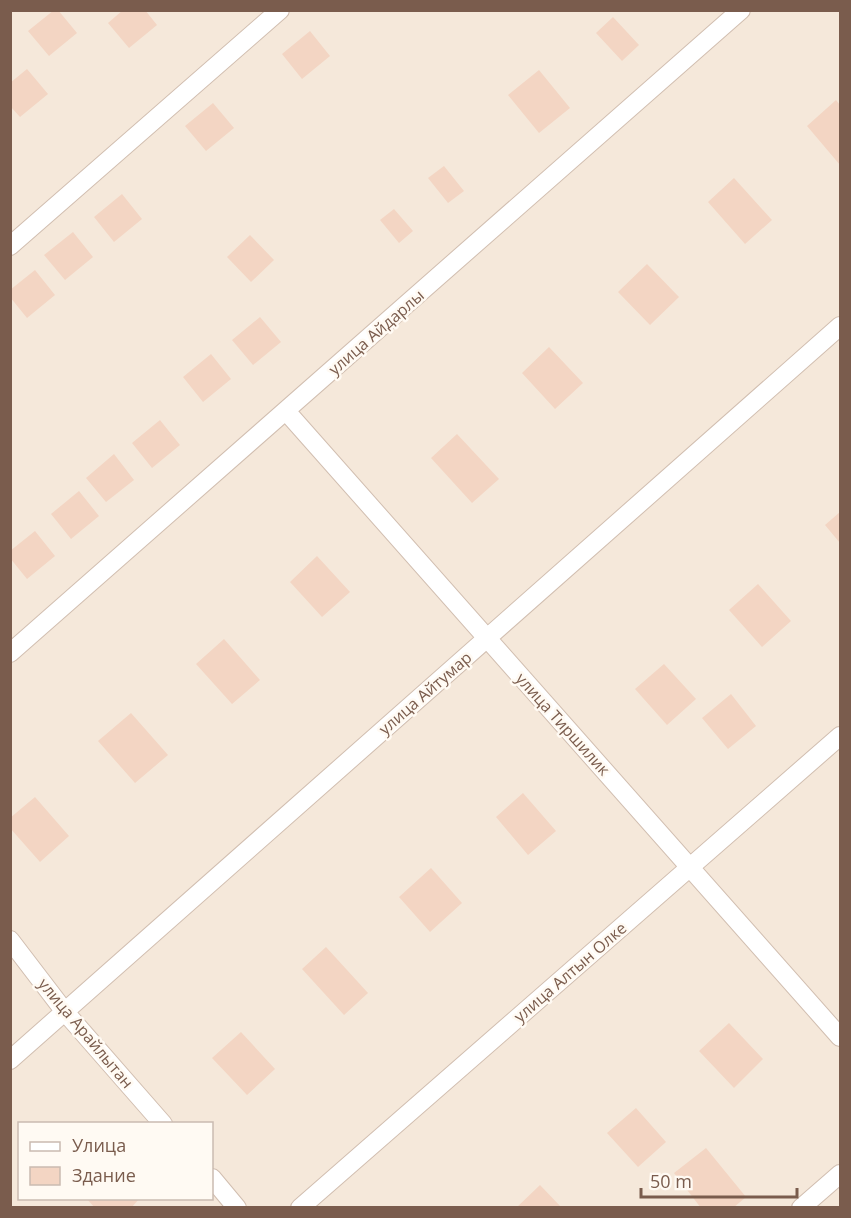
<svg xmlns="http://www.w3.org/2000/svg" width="851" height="1218" viewBox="0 0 851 1218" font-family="'Open Sans',sans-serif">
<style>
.residential{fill:#f5e8da;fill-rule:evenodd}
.building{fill:#f3d5c3}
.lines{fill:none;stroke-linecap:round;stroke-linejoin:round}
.street-casing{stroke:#d1beb0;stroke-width:20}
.street{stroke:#fff;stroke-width:18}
.labels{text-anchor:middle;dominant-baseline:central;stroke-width:5;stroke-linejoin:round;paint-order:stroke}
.street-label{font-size:16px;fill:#7a5c4d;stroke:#fffaf3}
</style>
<rect width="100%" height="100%" fill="#fdf6ec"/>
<path class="residential" d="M10 11H840V1207H11ZM20 1124H212V1198H20Z"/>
<path class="building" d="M54 10H58L77 33 49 56 28 31Z
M123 10H145L157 25 129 48 108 23Z
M613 17 639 45 622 61 596 33Z
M310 31 330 56 302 79 282 54Z
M27 69 48 94 20 117 10 106V83Z
M539 70 570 108 539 133 508 95Z
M836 100 840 105V165L807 126Z
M213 103 234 128 206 151 185 126Z
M444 166 464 191 448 203 428 178Z
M734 178 772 220 745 244 708 202Z
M122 194 142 219 114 242 94 217Z
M394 209 413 231 399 243 380 220Z
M73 232 93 257 65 280 44 255Z
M250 235 274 260 251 282 227 257Z
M647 264 679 297 650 325 618 292Z
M35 270 55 295 27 318 10 297V290Z
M260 317 281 342 253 365 232 340Z
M549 347 583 383 555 409 522 373Z
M211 354 231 379 203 402 183 377Z
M160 420 180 445 152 468 132 443Z
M457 434 499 479 472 503 431 458Z
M114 454 134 480 106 502 86 478Z
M79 491 99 516 71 539 51 514Z
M840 512V543L825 525Z
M35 531 55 556 27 579 10 558V551Z
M317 556 350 592 322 617 290 582Z
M758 584 791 621 762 647 729 610Z
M224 639 260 680 232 704 196 664Z
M664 664 696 699 667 725 635 689Z
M731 694 756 726 728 749 702 718Z
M131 713 168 755 135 783 98 741Z
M523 793 556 831 528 855 496 817Z
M35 797 69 836 40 862 10 828V818Z
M431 868 462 903 430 932 399 897Z
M326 947 368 993 344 1015 302 969Z
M729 1023 763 1059 734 1088 699 1051Z
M241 1032 275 1069 247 1095 212 1058Z
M636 1108 666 1142 638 1167 607 1133Z
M706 1148 746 1197 733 1208H701L674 1173Z
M540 1185 562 1208H516Z
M86 1198H140L131 1208H95Z"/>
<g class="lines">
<defs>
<path id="street" d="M10 246 280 10
M286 411 840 1037
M10 653 741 10
M10 940 65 1012 163 1124
M10 1060 840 326
M212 1178 237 1208
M300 1208 840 736
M801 1208 840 1174"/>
</defs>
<use href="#street" class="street-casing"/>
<use href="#street" class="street"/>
</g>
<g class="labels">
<g class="street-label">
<text transform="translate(376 332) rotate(-41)">улица Айдарлы</text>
<text transform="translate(425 693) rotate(-41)">улица Айтумар</text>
<text transform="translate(563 724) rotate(48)">улица Тиршилик</text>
<text transform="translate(570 972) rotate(-41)">улица Алтын Олке</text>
<text transform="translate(86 1033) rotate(50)">улица Арайлытан</text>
</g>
</g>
<rect width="851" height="1218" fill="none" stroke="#7a5c4d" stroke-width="24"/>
<rect x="18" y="1122" width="195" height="78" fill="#fffaf3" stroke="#cabbb1" stroke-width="1.5"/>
<rect x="30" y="1142" width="30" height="9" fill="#ffffff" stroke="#cabbb1" stroke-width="1.5"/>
<text x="72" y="1152" font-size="18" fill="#7a5c4d">Улица</text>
<rect x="30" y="1167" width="30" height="18" fill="#f3d5c3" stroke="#cabbb1" stroke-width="1.5"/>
<text x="72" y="1182" font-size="18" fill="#7a5c4d">Здание</text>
<path d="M641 1188v9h156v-9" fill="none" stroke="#7a5c4d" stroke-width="3"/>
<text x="650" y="1188" font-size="18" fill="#7a5c4d" stroke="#fffaf3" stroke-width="4.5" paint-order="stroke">50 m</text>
</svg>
